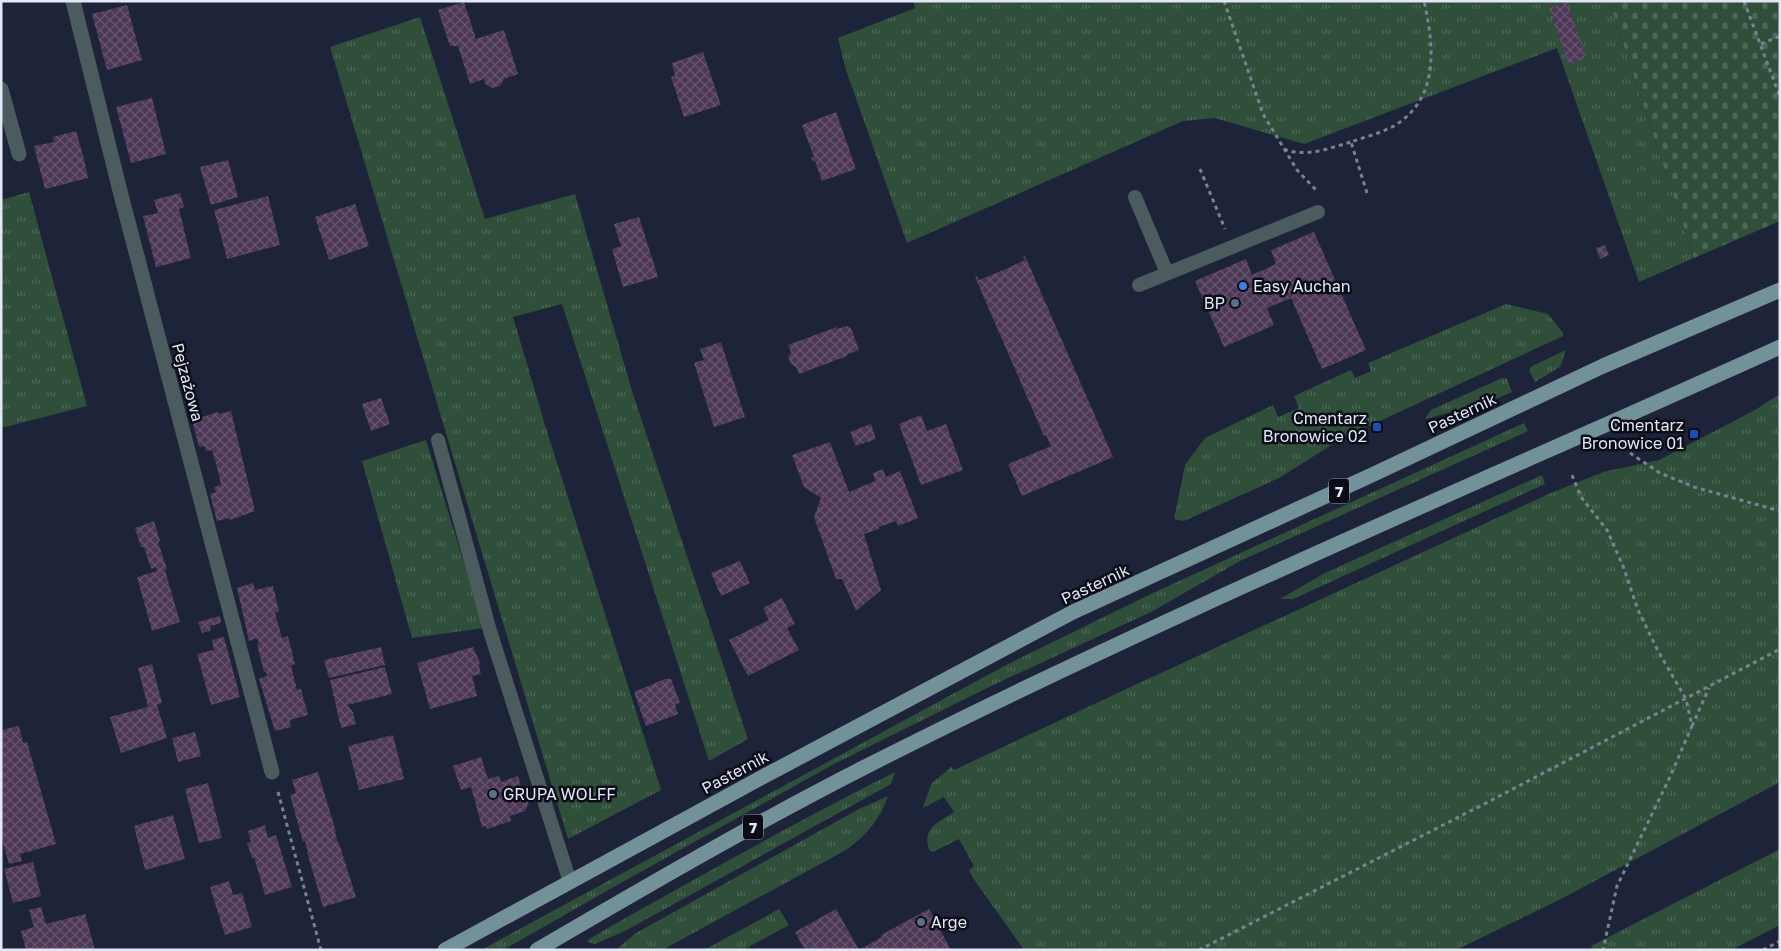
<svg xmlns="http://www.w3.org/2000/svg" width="1781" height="951" viewBox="0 0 1781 951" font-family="'Golos Text',sans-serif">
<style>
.grass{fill:url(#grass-tufts)}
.cemetery{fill:url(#cemetery-stones)}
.building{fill:url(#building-cross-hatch)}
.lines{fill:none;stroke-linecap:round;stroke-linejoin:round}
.path{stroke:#7b8093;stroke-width:3;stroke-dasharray:4 4;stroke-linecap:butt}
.lane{stroke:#4c5b5e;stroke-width:14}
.street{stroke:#4c5b5e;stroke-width:15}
.primary{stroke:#729198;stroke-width:15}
.shop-dot{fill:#3f7fe0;stroke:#0a0d17;stroke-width:2}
.service-dot{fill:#5c6f8a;stroke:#0a0d17;stroke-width:2}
.transit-dot{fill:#1a4fb4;stroke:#0a0d17;stroke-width:2}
.labels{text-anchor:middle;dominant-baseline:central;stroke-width:5;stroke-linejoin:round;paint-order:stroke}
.shield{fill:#0a0d17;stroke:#a2a6b4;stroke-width:1}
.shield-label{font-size:15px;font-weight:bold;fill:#e3e8f7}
.poi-label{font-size:16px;fill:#e3e8f7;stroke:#0a0d17;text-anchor:start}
.street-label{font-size:16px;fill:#e3e8f7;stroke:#0a0d17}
</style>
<defs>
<pattern id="grass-tufts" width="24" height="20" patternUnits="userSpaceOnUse" patternTransform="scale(1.25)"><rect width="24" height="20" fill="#2f4f3b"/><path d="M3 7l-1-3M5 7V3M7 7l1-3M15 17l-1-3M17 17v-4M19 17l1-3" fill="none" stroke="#4d6858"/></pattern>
<pattern id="cemetery-stones" width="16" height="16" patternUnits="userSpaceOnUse" patternTransform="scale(1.25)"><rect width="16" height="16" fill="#2f4f3b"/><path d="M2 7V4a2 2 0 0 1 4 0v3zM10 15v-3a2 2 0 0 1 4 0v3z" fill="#4d6858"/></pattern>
<pattern id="building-cross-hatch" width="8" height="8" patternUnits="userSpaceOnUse" patternTransform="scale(1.25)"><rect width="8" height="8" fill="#4e3857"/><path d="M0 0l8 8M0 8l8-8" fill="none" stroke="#675570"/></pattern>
</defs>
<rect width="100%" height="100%" fill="#1d2339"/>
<path class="grass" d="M913 1H1609L1694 258 1639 282 1557 48 1304 144 1215 118 1183 121 907 243 846 70 838 38 915 8Z
M420 17 485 219 575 194 632 391 748 739 709 761 562 304 513 317 545 425 661 790 568 839 330 47Z
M29 192 87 406 1 428V200Z
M1506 304 1548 314 1563 333V336L1341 439 1279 478 1184 521 1174 519 1185 465 1205 438 1273 405 1278 417 1299 408 1294 396 1351 370 1355 378 1371 371 1368 363Z
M1566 350 1560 367 1535 382 1529 370 1532 366Z
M1502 378 1507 379 1512 392 1489 402 1425 419 1431 410Z
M1780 394V782L1561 899 1456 950H1024L973 878 969 870 974 866 959 839 933 852 930 851C920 829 939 822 954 812L944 797 923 808 931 784 951 767 954 770 1137 684 1551 493 1603 472 1659 460 1755 410Z
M1524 423 1528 431 1240 561 1151 612 991 686 832 765 603 893 503 950H481L1008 664 1153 593Z
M426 440 484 628 412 638 362 461Z
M1542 475 1545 484 1293 599H1280L1325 573Z
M895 772 891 784 625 931 595 944 588 942V940L608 928C703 874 798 821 895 772Z
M888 796C880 819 866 836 846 850L664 949H617L636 933 859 809Z
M1780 849V925L1731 950H1593L1591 946Z
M779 909 789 925 743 950H704Z"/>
<path class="cemetery" d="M1609 1H1780V221L1694 258Z"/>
<path class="building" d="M464 2 476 39 504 30 518 74 504 79 500 86 492 88 485 84 484 79 470 84 458 46H450L438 10Z
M1567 2 1586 58 1568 64 1549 8Z
M127 5 142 60 107 70 92 14Z
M703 52 721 105 684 117 671 77 675 76 672 63Z
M152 98 166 154 131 163 116 107Z
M836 112 856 169 822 181 815 161 813 162 811 158 814 157 802 125Z
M76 131 84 159 88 178 45 189 34 146 54 142 53 137Z
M228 160 238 197 211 205 200 167Z
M180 193 184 207 179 209 191 258 156 267 143 216 158 213 154 200Z
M268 196 280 245 227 259 214 210Z
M355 204 369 246 329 260 315 217Z
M639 217 658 277 623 287 612 249 621 246 614 224Z
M1314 232 1366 350 1322 369 1291 298 1267 308 1274 325 1224 347 1195 281 1246 259 1252 275 1276 264 1271 250Z
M1605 245 1609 255 1600 259 1596 248Z
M1025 256 1113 457 1022 496 1008 464 1051 446 1046 435 1044 436 975 277 977 276 979 280 1006 269 1025 260 1023 257Z
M847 326 851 328 859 350 846 355 847 356 799 374 796 367 791 364 788 357 791 352 788 345 837 327V329Z
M721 342 745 417 714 427 694 363 704 360 700 349Z
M381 398 390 424 371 431 362 404Z
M231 411 255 511 230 520 229 518 217 521 210 494 216 492 214 487 221 485 217 467 212 450 206 451 205 446 199 447 192 420 218 412 219 414Z
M921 415 927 431 946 424 963 470 921 485 899 424Z
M871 424 876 439 856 446 850 432Z
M830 442 849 492 875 481 873 473 883 469 886 477 900 471 918 518 898 526 896 521 879 527V529L864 534 881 590 856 611 842 579H836L814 517 821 498 804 487 792 455Z
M154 521 160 541 158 542 167 569 165 570 180 622 152 631 137 577 157 571 156 567 151 569 144 547H141L135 528Z
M740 561 750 583 721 596 711 573Z
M253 583 255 590 273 586 279 611 275 613 282 638 288 636 295 664 291 666 297 690 301 689 308 715 290 720 291 727 275 731 259 679 267 676 266 672H264L257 644H259L257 638 249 641 237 588Z
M782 598 795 624 787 628 799 650 748 676 729 640 769 620 763 608Z
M220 616 221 623 211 626 210 631 202 633 198 622Z
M224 637 240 697 211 705 197 654 213 650 214 651 212 640Z
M381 647 385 665 329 678 324 660Z
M473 647 480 663 479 666 481 674 472 676 477 696 430 709 417 663Z
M152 664 162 703 157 705 167 738 121 753 110 717 148 707 138 668Z
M385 667 392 694 347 705 353 712 356 724 341 728 330 680Z
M665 679H671L680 703 675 704 678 714 646 726 634 692Z
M19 726 23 743 27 742 56 844 20 854 22 861 9 864 1 836V730Z
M195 732 201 756 178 762 172 738Z
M393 735 404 779 359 790 348 746Z
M481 757 488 779 499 776 501 782 518 776 523 793 526 794 529 803 525 811 510 816 511 821 487 829 486 826 482 827 471 787 461 790 453 766Z
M318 772 336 832 335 833 338 843H339L356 897 323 907 307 852H308L305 841 303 842 290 795 296 793 292 780Z
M208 783 222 838 199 843 185 789Z
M173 815 185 859 145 870 134 826Z
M265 825 268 838 276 835 292 887 265 895 254 857 252 858 247 843 251 842 248 831Z
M33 862 41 896 13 903 4 869Z
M229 881 233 895 242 893 252 927 225 935 210 887Z
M41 907 46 924 85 914 95 950H26L21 931 34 927 29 910Z
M836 909 859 950 882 937 881 935 929 909 951 950H805L795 932Z"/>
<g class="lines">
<path class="path" d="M1224 1 1263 114 1297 170 1317 191
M1744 1 1780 97
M1761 44 1780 36
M1284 149C1305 158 1330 148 1351 142
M1200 169 1225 229
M1367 193 1351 142C1365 137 1381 133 1394 126 1440 98 1434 46 1424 1
M1630 453 1660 473 1694 487 1780 511
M1572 475 1581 497 1607 530 1623 566 1638 610 1658 651 1686 699 1692 726 1669 779 1617 886 1603 950
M1692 726 1709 688
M278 792 321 950
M1199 950 1490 801 1780 649
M1763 950 1780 941"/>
<path class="lane" d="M1135 197 1167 273
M1139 285 1318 212
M438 440 490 631 570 882"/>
<path class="street" d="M73 1 120 191 272 772
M1 89 19 154"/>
<path class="primary" d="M445 950 757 780 1073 612 1374 474 1603 366 1780 290
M537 950C645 887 753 824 865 767 1164 615 1474 485 1780 347"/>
</g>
<circle class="shop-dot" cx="1243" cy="286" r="5"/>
<g class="service-dot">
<circle cx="1235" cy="303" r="5"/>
<circle cx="493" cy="794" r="5"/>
<circle cx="921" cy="922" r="5"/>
</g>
<g class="transit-dot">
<rect x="1372" y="422" width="10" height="10" rx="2.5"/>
<rect x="1689" y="429" width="10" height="10" rx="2.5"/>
</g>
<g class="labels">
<g class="shield">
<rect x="1329" y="478.5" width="20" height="25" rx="4"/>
<rect x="743" y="814.5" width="20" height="25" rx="4"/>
</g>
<g class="shield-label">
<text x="1339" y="491">7</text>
<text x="753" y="827">7</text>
</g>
<g class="poi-label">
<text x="1253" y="286">Easy Auchan</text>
<text x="1225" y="303" text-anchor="end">BP</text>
<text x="1367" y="418" text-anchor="end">Cmentarz<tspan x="1367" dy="18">Bronowice 02</tspan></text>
<text x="1684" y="425" text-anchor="end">Cmentarz<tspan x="1684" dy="18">Bronowice 01</tspan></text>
<text x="503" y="794">GRUPA WOLFF</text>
<text x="931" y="922">Arge</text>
</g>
<g class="street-label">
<text transform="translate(188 382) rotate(75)">Pejzażowa</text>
<text transform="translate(1462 413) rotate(-25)">Pasternik</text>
<text transform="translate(1095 584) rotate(-25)">Pasternik</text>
<text transform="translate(735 772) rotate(-28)">Pasternik</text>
</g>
</g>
<rect width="1781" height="951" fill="none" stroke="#e3e8f7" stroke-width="5"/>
</svg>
